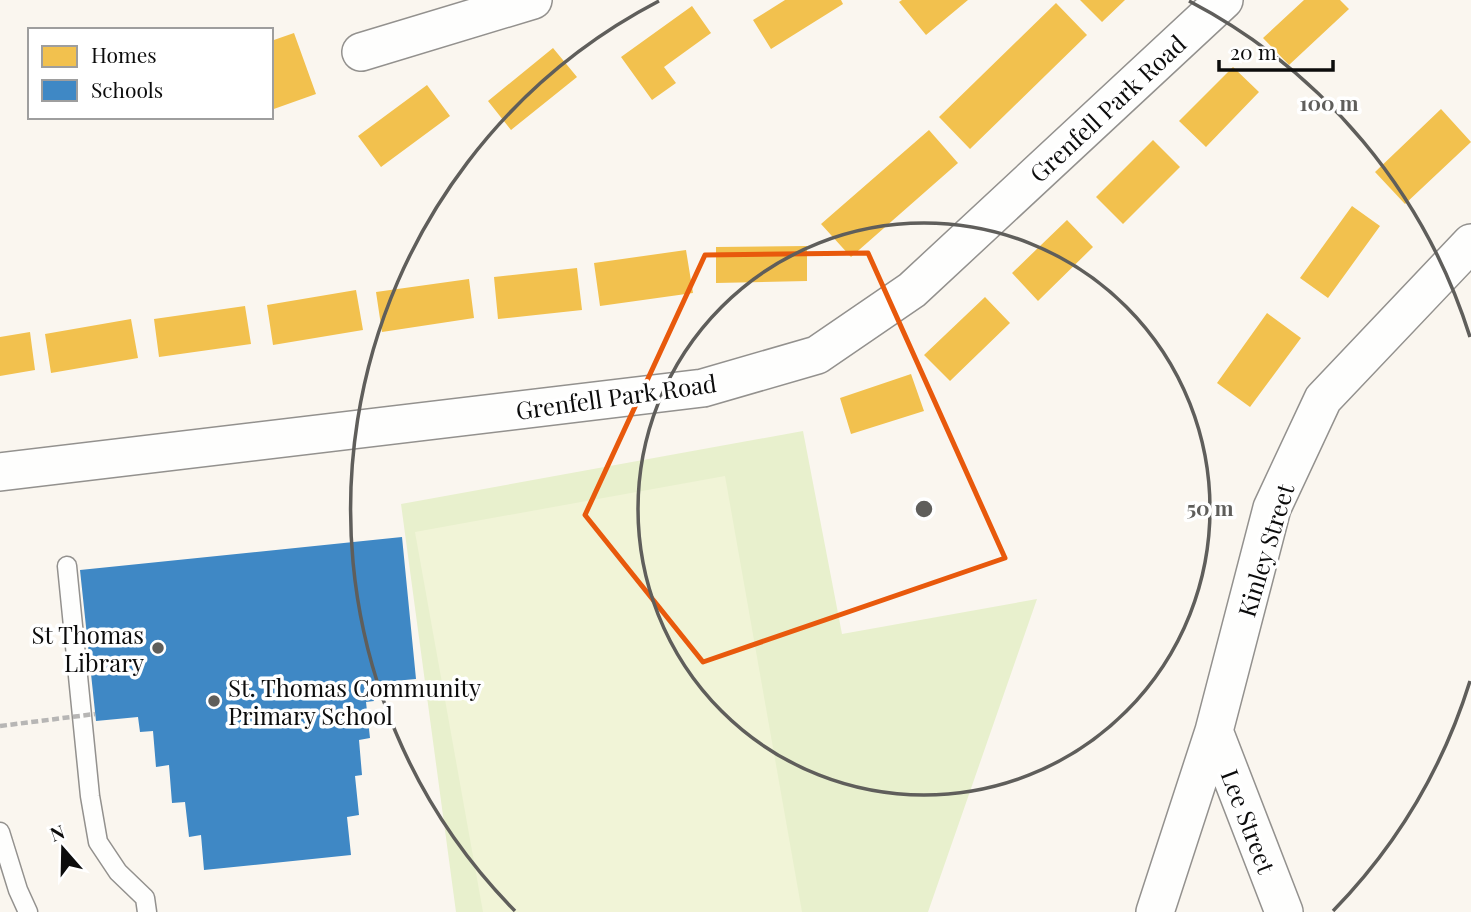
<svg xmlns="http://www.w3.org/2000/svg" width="1471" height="912" viewBox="0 0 1471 912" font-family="'Playfair Display',serif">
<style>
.green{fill:#e8f0cd}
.pitch{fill:#f1f4d7}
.homes{fill:#f2c14e}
.schools{fill:#3f88c5}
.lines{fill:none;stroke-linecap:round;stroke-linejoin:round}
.lane-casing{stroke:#93918e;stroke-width:21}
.street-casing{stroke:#93918e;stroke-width:40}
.lane{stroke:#fefefd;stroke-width:18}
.street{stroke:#fefefd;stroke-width:37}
.path-bridge{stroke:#b7b6b5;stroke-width:4.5;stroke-dasharray:7 3.5;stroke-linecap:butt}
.marked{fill:none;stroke:#e8590c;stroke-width:5;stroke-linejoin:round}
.ring{fill:none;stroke:#5f5e5b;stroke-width:3.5}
.poi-dot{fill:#5f5e5b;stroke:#fff;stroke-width:2.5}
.labels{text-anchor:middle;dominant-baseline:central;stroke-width:7;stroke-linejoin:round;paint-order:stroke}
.street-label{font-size:24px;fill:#0c0c0c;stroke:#fff}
.poi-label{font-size:24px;fill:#0c0c0c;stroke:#fff;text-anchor:end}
.centre{fill:#5f5e5b;stroke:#fff;stroke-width:3.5}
.ring-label{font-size:21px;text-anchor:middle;font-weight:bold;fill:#5f5e5b;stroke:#fff;stroke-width:7;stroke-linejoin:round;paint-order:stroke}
</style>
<rect width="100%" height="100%" fill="#faf6ef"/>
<path class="green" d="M803 431 842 634 1037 599 928 912H456L401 504Z"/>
<path class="pitch" d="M725 476 802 912H483L415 532Z"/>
<path class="homes" d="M785 0H841L843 4 771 49 753 20Z
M902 0H968L926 35 899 2Z
M1080 0H1125L1102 22Z
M1304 0H1340L1349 9 1289 65 1263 38Z
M1056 3 1087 35 970 149 939 117Z
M692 6 711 33 664 67 676 83 652 100 621 57Z
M294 33 316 94 271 110V41Z
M553 48 577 77 511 130 488 101Z
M1233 67 1259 92 1206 147 1179 121Z
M427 85 450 116 381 167 358 136Z
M1441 109 1471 142 1405 204 1375 172Z
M929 130 958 163 851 257 821 224Z
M1153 140 1180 167 1123 224 1096 197Z
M1352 206 1380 226 1328 298 1300 278Z
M1067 220 1093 247 1038 301 1012 273Z
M807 246V281L716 283V247Z
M686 250 693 293 600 306 594 263Z
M577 268 582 310 498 319 494 277Z
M469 279 474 318 382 332 376 292Z
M356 290 363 330 273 345 267 305Z
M985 297 1010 323 950 381 924 355Z
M245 306 251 344 159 357 154 319Z
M1267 313 1301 338 1250 407 1217 383Z
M131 319 138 358 51 373 45 334Z
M30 332 35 370 0 376V337Z
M911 374 924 411 851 434 840 398Z"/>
<path class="schools" d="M402 537 416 679 372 683 374 701 366 702 370 738 359 740 362 775 355 776 359 815 347 817 351 855 204 870 201 835 189 837 185 802 172 803 169 765 156 767 153 731 140 732 138 717 96 721 80 570Z"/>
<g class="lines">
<defs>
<path id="lane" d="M67 566 90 796 98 842 118 872 145 898 147 912
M0 832 18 890 28 912"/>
<path id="street" d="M361 52 533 0
M0 472 703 388 817 355 912 290 1224 0
M1214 731 1284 912
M1155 912 1214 731 1272 508 1323 399 1471 243"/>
</defs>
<use href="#lane" class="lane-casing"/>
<use href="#street" class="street-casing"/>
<use href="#lane" class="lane"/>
<use href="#street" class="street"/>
<path class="path-bridge" d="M0 726 95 714"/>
</g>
<path class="marked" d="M868 253 1005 558 703 662 585 515 705 255Z"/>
<g class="ring">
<circle cx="924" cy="509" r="286"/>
<path d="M1470 681A573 573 0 0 1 1333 911M515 911A573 573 0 0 1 659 1M1189 1A573 573 0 0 1 1470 337"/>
</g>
<g class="poi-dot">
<circle cx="158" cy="648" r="7"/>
<circle cx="214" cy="701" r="7"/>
</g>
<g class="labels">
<g class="street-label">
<text transform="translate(1107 108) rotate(-43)">Grenfell Park Road</text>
<text transform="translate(616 396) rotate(-8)">Grenfell Park Road</text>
<text transform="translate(1265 550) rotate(-73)">Kinley Street</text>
<text transform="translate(1249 821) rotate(69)">Lee Street</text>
</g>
<g class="poi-label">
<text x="144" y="634">St Thomas<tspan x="144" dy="28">Library</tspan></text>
<text x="228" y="687" text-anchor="start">St. Thomas Community<tspan x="228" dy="28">Primary School</tspan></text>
</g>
</g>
<circle cx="924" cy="509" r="10" class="centre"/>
<g class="ring-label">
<text x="1329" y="111">100 m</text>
<text x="1210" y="516">50 m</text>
</g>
<rect x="28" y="28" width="245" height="91" fill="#ffffff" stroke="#9e9e9e" stroke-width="2"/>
<rect x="42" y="46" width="35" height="21" fill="#f2c14e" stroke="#9e9e9e" stroke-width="2"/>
<text x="91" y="63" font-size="21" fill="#0c0c0c">Homes</text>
<rect x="42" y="80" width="35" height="21" fill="#3f88c5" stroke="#9e9e9e" stroke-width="2"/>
<text x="91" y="98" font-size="21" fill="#0c0c0c">Schools</text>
<g transform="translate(63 849) rotate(340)" stroke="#ffffff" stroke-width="5" paint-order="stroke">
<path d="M0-5L12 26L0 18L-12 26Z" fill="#0c0c0c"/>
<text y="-10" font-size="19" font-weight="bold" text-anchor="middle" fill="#0c0c0c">N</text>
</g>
<path d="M1219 60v10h114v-10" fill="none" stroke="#0c0c0c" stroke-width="3.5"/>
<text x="1230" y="60" font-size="21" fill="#0c0c0c" stroke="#ffffff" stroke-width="5" paint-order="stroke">20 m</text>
</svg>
